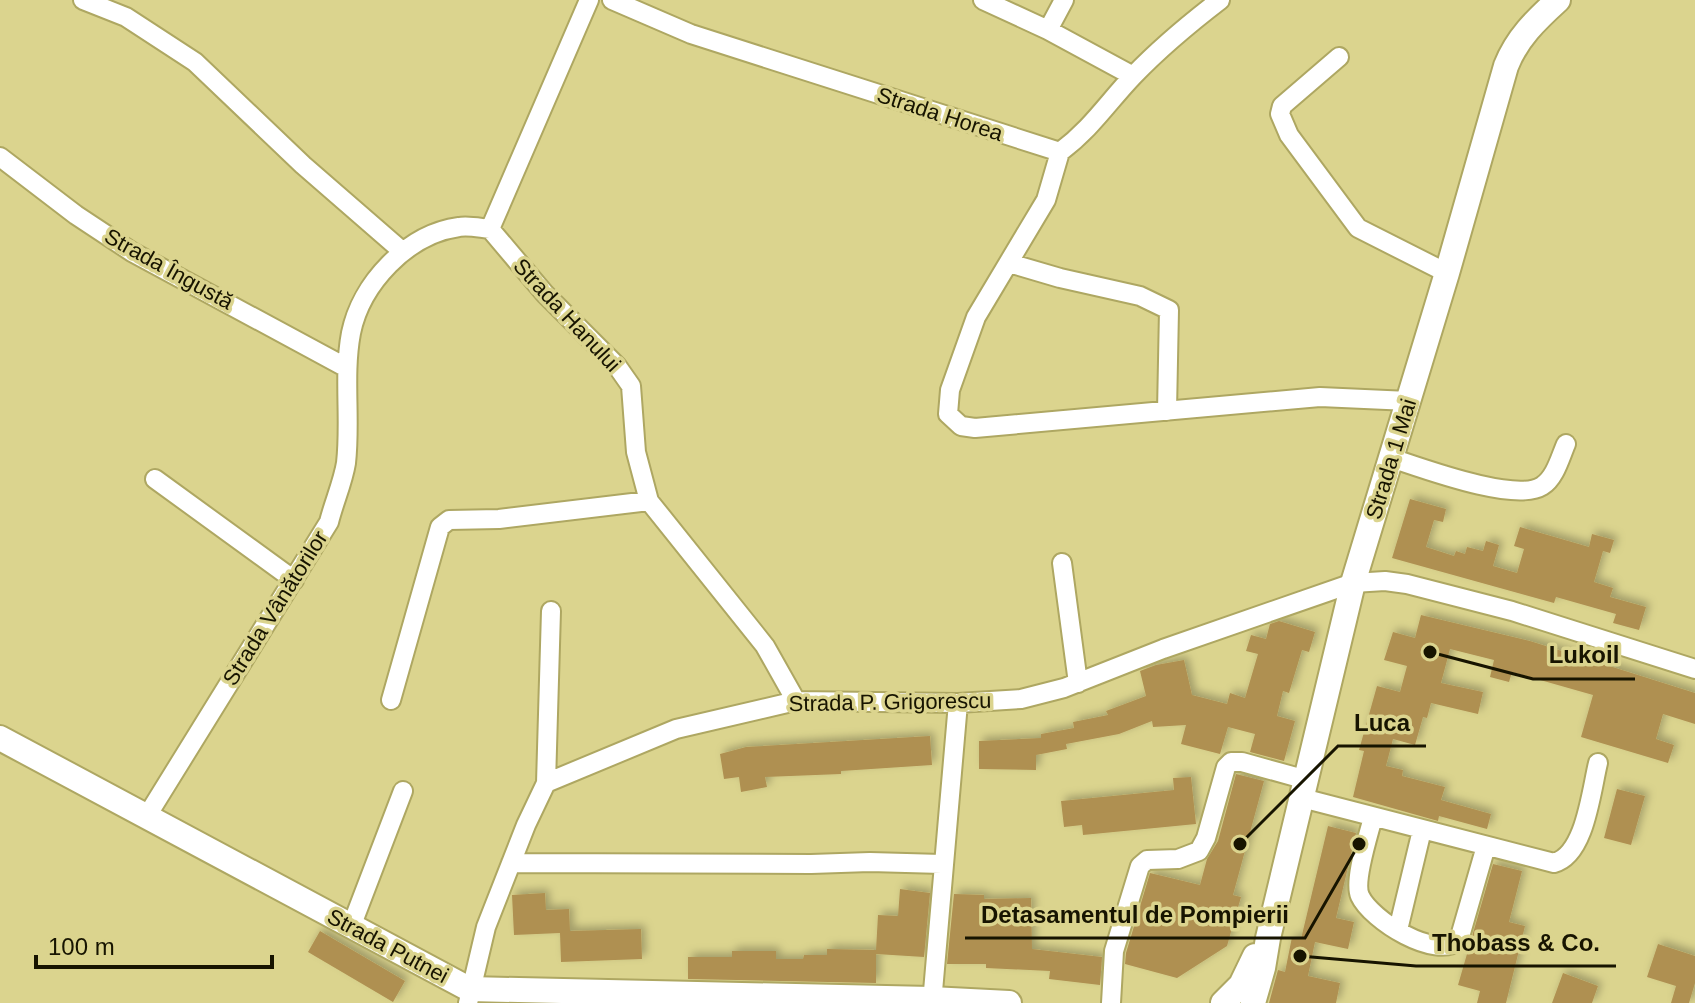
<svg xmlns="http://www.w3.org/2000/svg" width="1695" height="1003" viewBox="0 0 1695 1003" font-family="Arial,sans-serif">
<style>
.building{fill:#af9051;filter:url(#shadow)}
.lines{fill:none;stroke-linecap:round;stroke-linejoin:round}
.minor-casing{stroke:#aea762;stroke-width:22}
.major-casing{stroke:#aea762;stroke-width:28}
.minor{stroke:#fff;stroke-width:18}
.major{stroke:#fff;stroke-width:24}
.labels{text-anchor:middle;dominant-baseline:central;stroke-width:7;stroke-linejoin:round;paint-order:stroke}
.street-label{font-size:22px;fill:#171400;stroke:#dbd48e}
.leader{fill:none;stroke:#171400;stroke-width:3}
.callout-dot{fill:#171400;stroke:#dbd48e;stroke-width:3}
.callout-label{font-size:24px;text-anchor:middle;font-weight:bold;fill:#171400;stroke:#dbd48e;stroke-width:7;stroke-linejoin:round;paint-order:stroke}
</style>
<defs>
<filter id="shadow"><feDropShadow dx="4" dy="-4" stdDeviation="4" flood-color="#0004"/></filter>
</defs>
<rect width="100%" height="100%" fill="#dbd48e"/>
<path class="building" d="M1410 499 1446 509 1443 522 1434 520 1426 547 1454 556 1456 551 1465 554 1467 547 1483 551 1486 541 1499 545 1493 566 1517 573 1524 549 1514 546 1520 527 1589 547 1592 534 1614 540 1610 553 1603 551 1594 582 1613 588 1610 597 1646 607 1639 630 1613 623 1616 614 1556 597 1554 603 1392 558Z
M1421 615 1530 641 1695 693V724L1663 714 1656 739 1674 745 1668 763 1581 737 1593 695 1512 672 1509 682 1490 677 1494 660 1450 649 1441 683 1483 692 1478 714 1431 703 1427 718 1423 717 1415 745 1393 739 1386 766 1403 770 1402 776 1445 787 1441 800 1491 814 1487 829 1439 816 1438 821 1353 797 1364 751 1359 750 1377 686 1400 692 1407 666 1384 660 1393 632 1415 638Z
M1279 621 1315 632 1309 652 1302 650 1289 693 1283 691 1277 716 1295 721 1284 761 1250 752 1255 734 1228 727 1220 754 1181 744 1186 725 1153 727 1152 721 1119 734 1066 744 1067 749 1036 755V770L979 769V741L1041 738V734L1074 728 1073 722 1108 715 1106 711 1146 696 1140 671 1156 665 1184 660 1192 695 1227 704 1230 693 1245 698 1258 654 1246 651 1251 635 1266 639 1270 624Z
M930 736 932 765 841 771V774L765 777 767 787 741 792 739 777 724 779 720 754 746 747Z
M1236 774 1264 781 1233 895 1241 897 1227 946 1177 978 1125 964 1126 953 1150 873 1200 885 1207 859 1218 841Z
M1191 777 1196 824 1083 835 1082 825 1064 827 1061 801 1174 790 1173 778Z
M1617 789 1645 796 1631 845 1604 838Z
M1328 826 1356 833 1336 918 1354 922 1348 949 1315 942 1308 976 1340 983 1336 1003H1269L1278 970 1285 972 1292 937 1301 939Z
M1493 864 1522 871 1509 922 1525 926 1506 1003H1477L1480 991 1458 985Z
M900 889 930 893 924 957 876 954V983L688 979V957H732V951H776V959H803L804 955H827V949L876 950 878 915 898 916Z
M545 893 546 910 569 909 570 931 641 929 642 959 561 962 560 933 514 935 512 895Z
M954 894 984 895V899L1031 898 1032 949 1102 957 1100 985 1049 979 1050 971 986 968V964H947Z
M320 931 405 981 393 1002 308 952Z
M1658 944 1695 956V983L1689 1003H1671L1676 986 1647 977Z
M1563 973 1598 986 1592 1003H1552Z"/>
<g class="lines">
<defs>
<path id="minor" d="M83 0 126 17 195 62 303 165 402 251
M589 0 490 229 545 294 617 366 631 386 636 452 649 501 765 646 796 701
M612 0 691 34 1060 152C1092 128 1108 102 1134 75 1161 47 1190 23 1220 0
M983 0 1048 30 1133 76
M1048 30 1064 0
M1339 57 1282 106 1280 114 1289 135 1358 228 1447 273
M1060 152 1046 200 976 317 950 390 948 414 961 426 975 428 1320 397 1409 401
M0 157 76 215 132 252 347 368
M1009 263 1060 278 1140 296 1169 310 1167 411
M1391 458C1422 468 1515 503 1542 486 1555 478 1560 458 1566 444
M155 479 294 580
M1062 563 1078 683
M391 700 440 527 449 520 499 519 649 501
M546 783 551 611
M1302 798 1554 863C1585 855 1591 792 1598 763
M147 816 329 522C334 502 343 482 346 463 351 420 343 376 351 333 361 284 407 234 459 227 468 225 480 228 490 229
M1373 817C1369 834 1353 881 1360 896 1371 920 1436 961 1459 940L1486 846
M511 863 811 864 870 862 942 864
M351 927 403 791
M1398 930 1422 830
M468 1003 486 927 526 825 546 783 676 729 796 701 958 703 1021 699 1064 688 1163 649 1353 583 1385 581 1407 584 1512 611 1695 669
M932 1003 958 703
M1111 1003 1114 951 1140 866 1147 860 1178 859 1199 851 1206 838 1226 767 1231 762H1242L1307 780"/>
<path id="major" d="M0 738 469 989 931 999 1009 1003
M1223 1003 1241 985 1255 956
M1253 1003 1263 968 1268 938 1353 583 1447 273 1506 66C1517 38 1536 20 1558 0"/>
</defs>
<use href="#minor" class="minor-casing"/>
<use href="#major" class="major-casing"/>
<use href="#minor" class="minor"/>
<use href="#major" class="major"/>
</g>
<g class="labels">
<g class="street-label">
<text transform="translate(940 114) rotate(18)">Strada Horea</text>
<text transform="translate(169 269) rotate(29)">Strada Îngustă</text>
<text transform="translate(567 315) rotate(47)">Strada Hanului</text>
<text transform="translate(1391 459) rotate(-73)">Strada 1 Mai</text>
<text transform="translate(275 608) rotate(-58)">Strada Vânătorilor</text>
<text transform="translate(890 702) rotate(-1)">Strada P. Grigorescu</text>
<text transform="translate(388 946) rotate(28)">Strada Putnei</text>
</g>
</g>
<path class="leader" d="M1430 652L1533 679H1635M1240 844L1338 746H1426M1359 844L1305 938H965M1300 956L1416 966H1616"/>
<g class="callout-dot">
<circle cx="1430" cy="652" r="8"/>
<circle cx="1240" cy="844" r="8"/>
<circle cx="1359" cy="844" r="8"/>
<circle cx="1300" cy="956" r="8"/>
</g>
<g class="callout-label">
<text x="1584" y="663">Lukoil</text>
<text x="1382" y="731">Luca</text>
<text x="1135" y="923">Detasamentul de Pompierii</text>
<text x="1516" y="951">Thobass &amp; Co.</text>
</g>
<path d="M36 955v12h236v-12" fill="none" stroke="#171400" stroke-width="4"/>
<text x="48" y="955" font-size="24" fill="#171400" stroke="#dbd48e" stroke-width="6" paint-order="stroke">100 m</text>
</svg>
